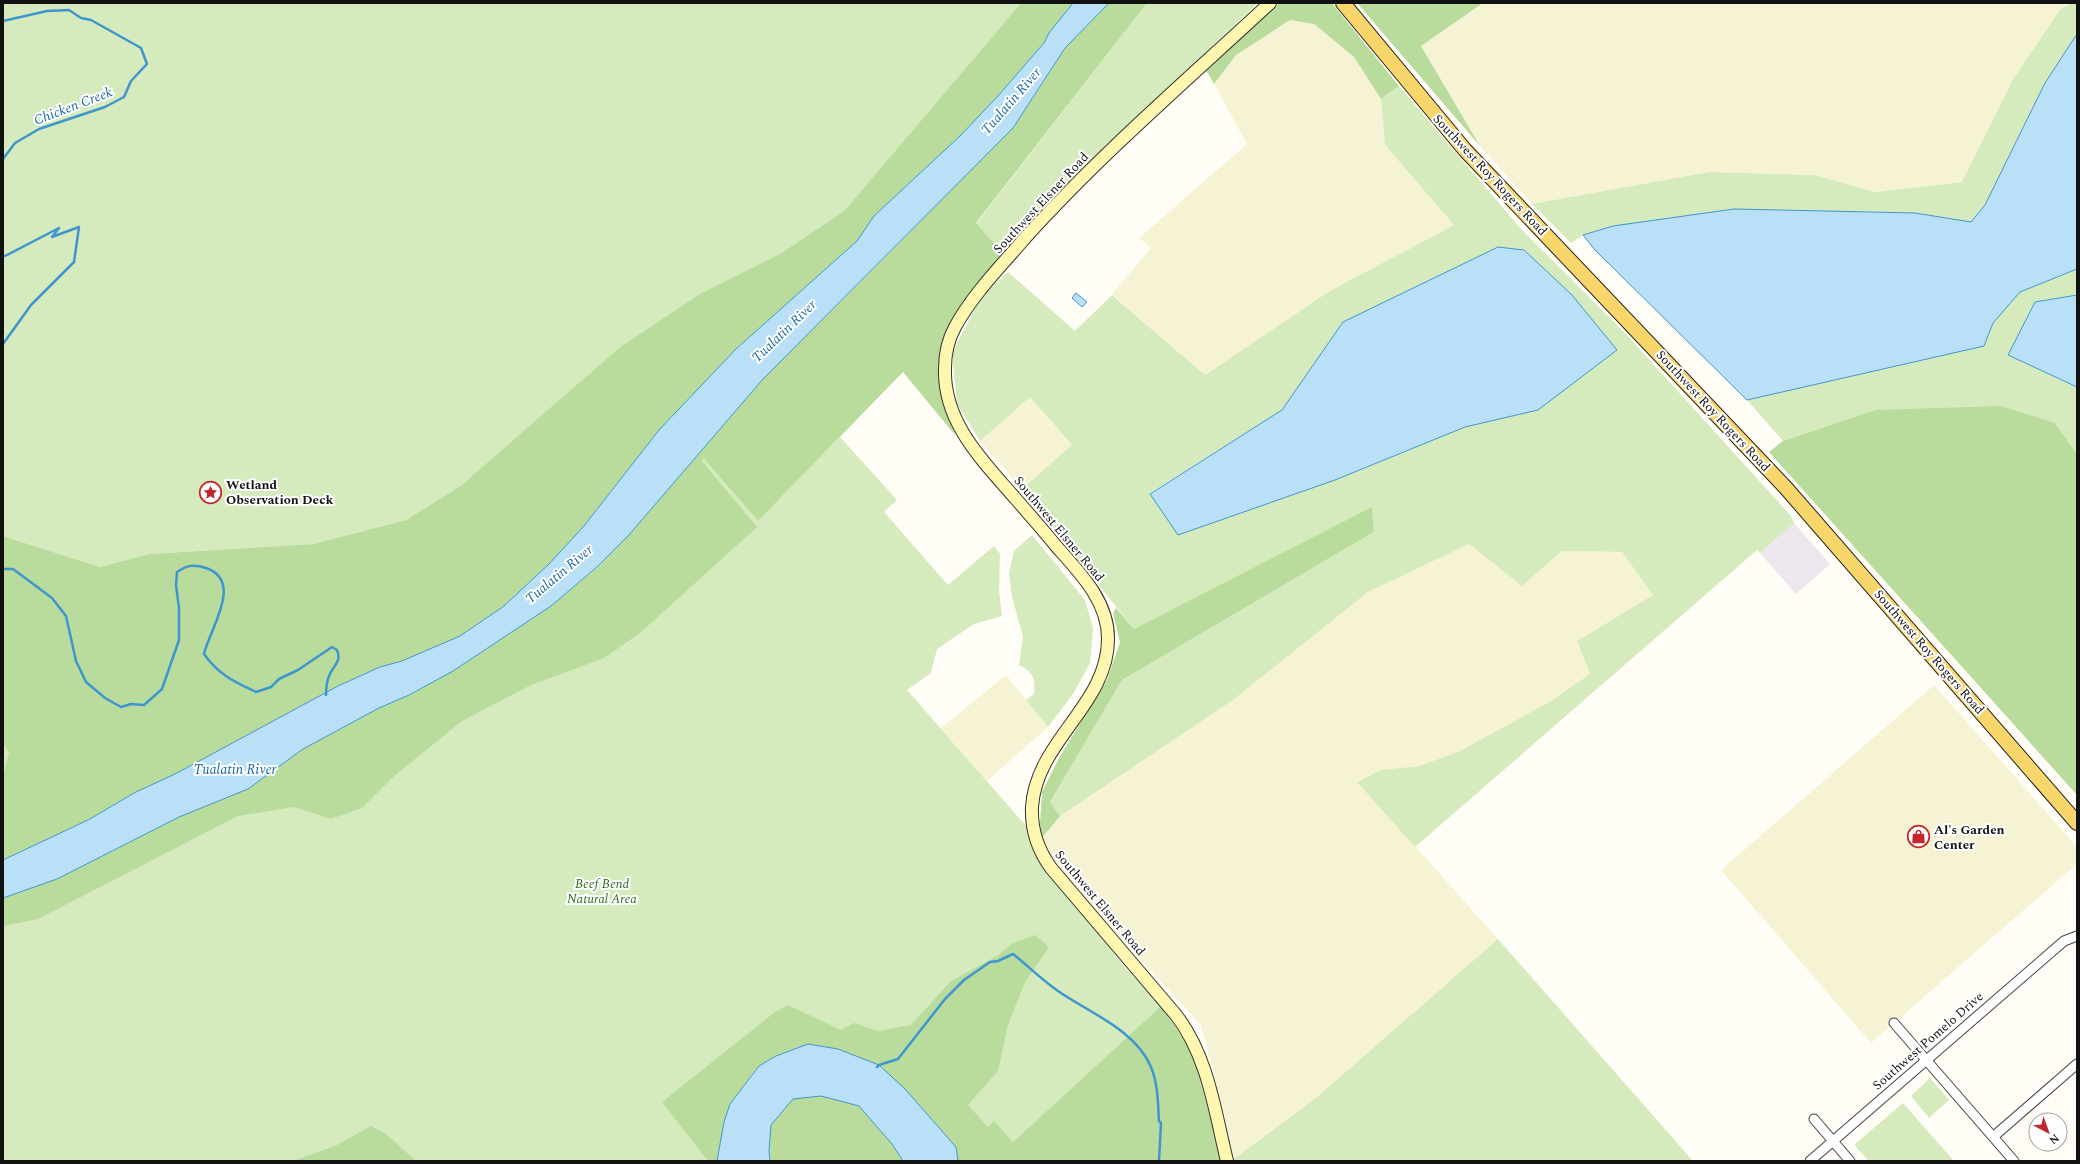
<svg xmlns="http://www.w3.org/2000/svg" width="2080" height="1164" viewBox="0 0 2080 1164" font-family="Spectral,serif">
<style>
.industrial{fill:#eee6ef}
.farmland{fill:#f6f3d4}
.green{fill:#d5ebbd;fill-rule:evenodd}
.forest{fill:#b9dc9c}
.water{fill:#b9e0f7;stroke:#3f96cf}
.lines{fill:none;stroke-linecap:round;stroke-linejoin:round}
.stream{stroke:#3f96cf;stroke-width:2.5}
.street-casing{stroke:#444;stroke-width:11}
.secondary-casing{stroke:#333;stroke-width:14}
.primary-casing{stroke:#222;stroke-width:16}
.street{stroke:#fff;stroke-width:9}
.secondary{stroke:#fff6b0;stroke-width:12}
.primary{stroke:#f9d66b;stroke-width:14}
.labels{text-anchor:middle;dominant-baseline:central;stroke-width:4;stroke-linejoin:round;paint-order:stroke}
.street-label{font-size:13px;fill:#111;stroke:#fff}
.poi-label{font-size:13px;font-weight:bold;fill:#111;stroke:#fff;text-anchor:start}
.park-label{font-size:13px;font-style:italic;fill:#2f6b1f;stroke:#fff}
.water-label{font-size:14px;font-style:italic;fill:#1768a6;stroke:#fff}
</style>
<rect width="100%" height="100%" fill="#fffdf5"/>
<path class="industrial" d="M1794 523 1830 564 1796 594 1760 553Z"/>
<path class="farmland" d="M1483 3H2071L2060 10 2013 79 1963 182 1876 192 1814 175 1709 172 1532 204 1480 146 1421 46Z
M1290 20 1314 24 1354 57 1381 99 1385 145 1454 225 1328 292 1205 375 1112 294 1151 248 1139 238 1247 144 1214 84 1236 55Z
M1030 397 1072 446 1022 489 980 441Z
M1469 544 1522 586 1562 551 1622 552 1653 595 1577 641 1590 674 1551 701 1458 752 1419 766 1380 770 1357 781 1498 939 1317 1097 1231 1161 1213 1071 1201 1025 1063 875 1041 839 1060 816 1233 700 1368 592Z
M1006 675 1048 727 987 781 941 728Z
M1934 685 2077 847V864L1871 1043 1721 870Z"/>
<path class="green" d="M3 3H1021L844 211 780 254 462 485 406 520 313 544 149 554 100 567 3 536Z
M1147 3H1258L1089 162 1058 194 1004 255 976 224Z
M2071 3H2077V34L2045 83 1985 205 1971 222 1915 213 1583 235 1571 243 1532 204 1709 172 1814 175 1876 192 1962 182 2013 79 2060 10Z
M1399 86 1521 229 1626 334 1791 516 1794 523 1760 553 1757 550 1415 847 1357 782 1380 770 1419 766 1458 752 1551 701 1590 674 1577 641 1653 595 1622 552 1562 551 1522 586 1469 544 1368 592 1233 700 1060 816 1050 802 1122 680 1374 532 1372 508 1134 629 1022 489 1072 445 1030 397 980 441 957 404 952 353 980 299 1008 272 1075 331 1112 295 1205 375 1328 292 1454 225 1385 145 1381 99ZM1498 247 1524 250 1572 295 1538 410 1465 427 1335 480 1150 493 1282 410 1343 322Z
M2077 269V295L2035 302 2008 355 2077 387V454L2055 423 1875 410 1783 441 1747 400 1984 346 1993 323 2020 292Z
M840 437 897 500 884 512 948 585 994 546 1000 554 999 591 1002 616 974 624 937 649 931 673 907 690 1027 827 1030 841 1051 878 1088 920 1126 969 1161 1006 1013 1142 954 1161 905 1155 761 1161H3V873L639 531 697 451 758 521Z
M1032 535 1085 600 1093 629 1090 663 1073 694 1048 727 1026 700 1034 694C1036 677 1033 673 1019 665L1023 637 1012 597 1009 573 1014 551Z
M3 744 9 752 3 775Z
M1498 939 1693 1161H1231L1317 1097Z
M1930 1078 1949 1100 1929 1118 1911 1096Z
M1903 1103 1954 1161H1869L1856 1147 1855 1144Z"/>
<path class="forest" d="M1021 3H1073L1049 33 1044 43 998 96 960 136 874 216 857 241 736 349 659 430 584 526 549 564 504 606 460 636 402 661 380 667 338 686 177 773 134 793 90 819 3 860V775L9 752 3 744V536L100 567 149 554 313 544 406 520 462 485 619 348 700 294 780 254 844 211Z
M1109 3H1147L976 223 1004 255 956 313 938 365 943 402 955 435 903 372 758 521 703 458 702 461 757 527 640 633 604 658 531 685 462 721 393 777 362 808 331 819 294 807 238 816 38 919 3 926V898L57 879 179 817 248 789 303 749 379 708 409 695 453 671 551 606 598 567 628 536 763 379 1013 128 1065 48Z
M1280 3H1332L1399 86 1381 99 1354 57 1314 24 1290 20 1236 55 1214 84 1206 70Z
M1357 3H1483L1421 46 1480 146Z
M2001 406 2055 423 2077 454V795L1769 452 1783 441 1875 410Z
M1372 507 1374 532 1122 680 1050 802 1060 816 1041 839 1040 824 1042 792 1060 756 1107 680 1120 642 1113 613 1116 608 1134 629Z
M1035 935 1049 947 1025 982 1008 1025 998 1071 968 1105 988 1127 994 1121 1013 1142 1161 1006 1192 1051 1222 1161H958L956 1147 905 1089 879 1065 776 1056 758 1066 730 1104 724 1122 717 1161H708L662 1102 775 1012 788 1005 841 1030 854 1023 877 1031 911 1025 951 981 997 956 1013 943Z
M821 1096 859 1106 892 1144 903 1161H770L769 1151 771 1125 793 1099Z
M371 1126 386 1134 416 1161H293L337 1145Z"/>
<path class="water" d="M1073 3H1109L1065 48 1013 128 763 379 628 536 598 566 551 606 453 671 409 695 379 708 303 749 248 789 179 817 57 879 3 898V860L90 819 134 793 177 773 338 686 380 667 402 661 460 636 504 606 549 564 584 526 659 430 736 349 857 241 874 216 960 136 998 96 1044 43 1049 33Z
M2077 34V269L2020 292 1993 323 1984 346 1747 400 1595 250 1583 235 1613 226 1734 209 1915 213 1971 222 1985 205 2045 83Z
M1498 247 1524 250 1572 295 1617 350 1538 410 1465 427 1335 480 1178 535 1150 494 1282 410 1343 322Z
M1076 293 1087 302 1082 307 1072 298Z
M2077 295V387L2008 355 2035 302Z
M808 1044 838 1049 879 1065 905 1089 956 1147 958 1161H903L892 1144 859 1106 821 1096 793 1099 771 1125 769 1151 770 1161H717L724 1122 730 1104 759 1066 776 1056Z"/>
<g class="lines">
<path class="stream" d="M3 21 47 11 69 10 81 18 91 20 141 48 147 64 131 81 124 97 105 107 39 129 15 143 3 159
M3 255 5 256 59 228 52 237 79 227 74 262 31 305 3 344
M3 569H13L52 598 66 616 76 661 86 682 105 698 121 707 131 704 144 705 162 689 179 640V608L176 585 177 572C187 565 194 564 206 568 244 581 210 628 204 654 219 675 233 681 256 692L271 687 279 679 298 670 332 647 337 650C342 663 333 665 329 676 327 681 326 689 326 695
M877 1067 879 1065 898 1059 945 999 964 980 990 962 998 961 1013 954C1028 966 1042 980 1058 991 1088 1012 1136 1030 1151 1067 1158 1084 1158 1103 1159 1121L1161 1123 1159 1161"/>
<defs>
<path id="street" d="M1894 1023 2014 1161
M1814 1119 1850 1161
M1993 1137 2077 1064
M1810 1161 2064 941 2077 936"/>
<path id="secondary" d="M1227 1161C1215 1112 1208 1056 1176 1015L1051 868C1038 850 1031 829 1032 807 1036 741 1109 704 1108 638 1108 601 1080 573 1057 547 1043 530 1029 514 1015 498 982 460 943 422 945 368 945 354 948 340 955 327 973 294 1001 266 1025 238 1101 154 1187 80 1270 3"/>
<path id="primary" d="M1343 3 1465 150 1786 488 2077 823"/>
</defs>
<use href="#street" class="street-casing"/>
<use href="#secondary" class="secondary-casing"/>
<use href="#primary" class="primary-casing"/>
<use href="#street" class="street"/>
<use href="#secondary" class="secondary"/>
<use href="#primary" class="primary"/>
</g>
<defs>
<symbol id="sight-ring" viewBox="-11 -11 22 22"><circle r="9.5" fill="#fff" stroke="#c4262e" stroke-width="1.5"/><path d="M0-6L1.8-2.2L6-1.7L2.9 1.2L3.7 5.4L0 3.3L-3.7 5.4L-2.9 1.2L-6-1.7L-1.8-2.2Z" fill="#c4262e"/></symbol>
<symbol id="shop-ring" viewBox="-11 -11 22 22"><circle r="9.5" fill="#fff" stroke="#c4262e" stroke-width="1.5"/><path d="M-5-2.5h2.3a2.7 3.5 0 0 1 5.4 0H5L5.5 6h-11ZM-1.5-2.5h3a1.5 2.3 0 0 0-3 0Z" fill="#c4262e"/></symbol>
</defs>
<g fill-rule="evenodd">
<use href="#sight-ring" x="198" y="480" width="25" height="25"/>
<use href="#shop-ring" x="1906" y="824" width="25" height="25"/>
</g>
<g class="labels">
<g class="street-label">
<text transform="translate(1490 175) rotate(47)">Southwest Roy Rogers Road</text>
<text transform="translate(1041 203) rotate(-47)">Southwest Elsner Road</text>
<text transform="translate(1713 411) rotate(47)">Southwest Roy Rogers Road</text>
<text transform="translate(1059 529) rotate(50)">Southwest Elsner Road</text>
<text transform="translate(1929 652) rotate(49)">Southwest Roy Rogers Road</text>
<text transform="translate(1100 903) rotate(50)">Southwest Elsner Road</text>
<text transform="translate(1928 1041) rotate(-41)">Southwest Pomelo Drive</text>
</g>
<g class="poi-label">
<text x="226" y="485">Wetland<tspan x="226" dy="15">Observation Deck</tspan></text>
<text x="1934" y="830">Al's Garden<tspan x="1934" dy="15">Center</tspan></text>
</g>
<g class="park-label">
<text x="602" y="884">Beef Bend<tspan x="602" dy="15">Natural Area</tspan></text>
</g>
<g class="water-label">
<text transform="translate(1011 101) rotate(-49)">Tualatin River</text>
<text transform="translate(73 106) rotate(-21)">Chicken Creek</text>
<text transform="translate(784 331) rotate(-44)">Tualatin River</text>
<text transform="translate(559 574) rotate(-40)">Tualatin River</text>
<text x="235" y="769">Tualatin River</text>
</g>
</g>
<rect width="2080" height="1164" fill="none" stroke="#111111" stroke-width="8"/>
<g transform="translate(2048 1132) rotate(139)"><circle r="19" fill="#ffffff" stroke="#a0a0a0"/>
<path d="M0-3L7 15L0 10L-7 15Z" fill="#c4262e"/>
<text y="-6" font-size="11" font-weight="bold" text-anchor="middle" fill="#111111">N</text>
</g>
</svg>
